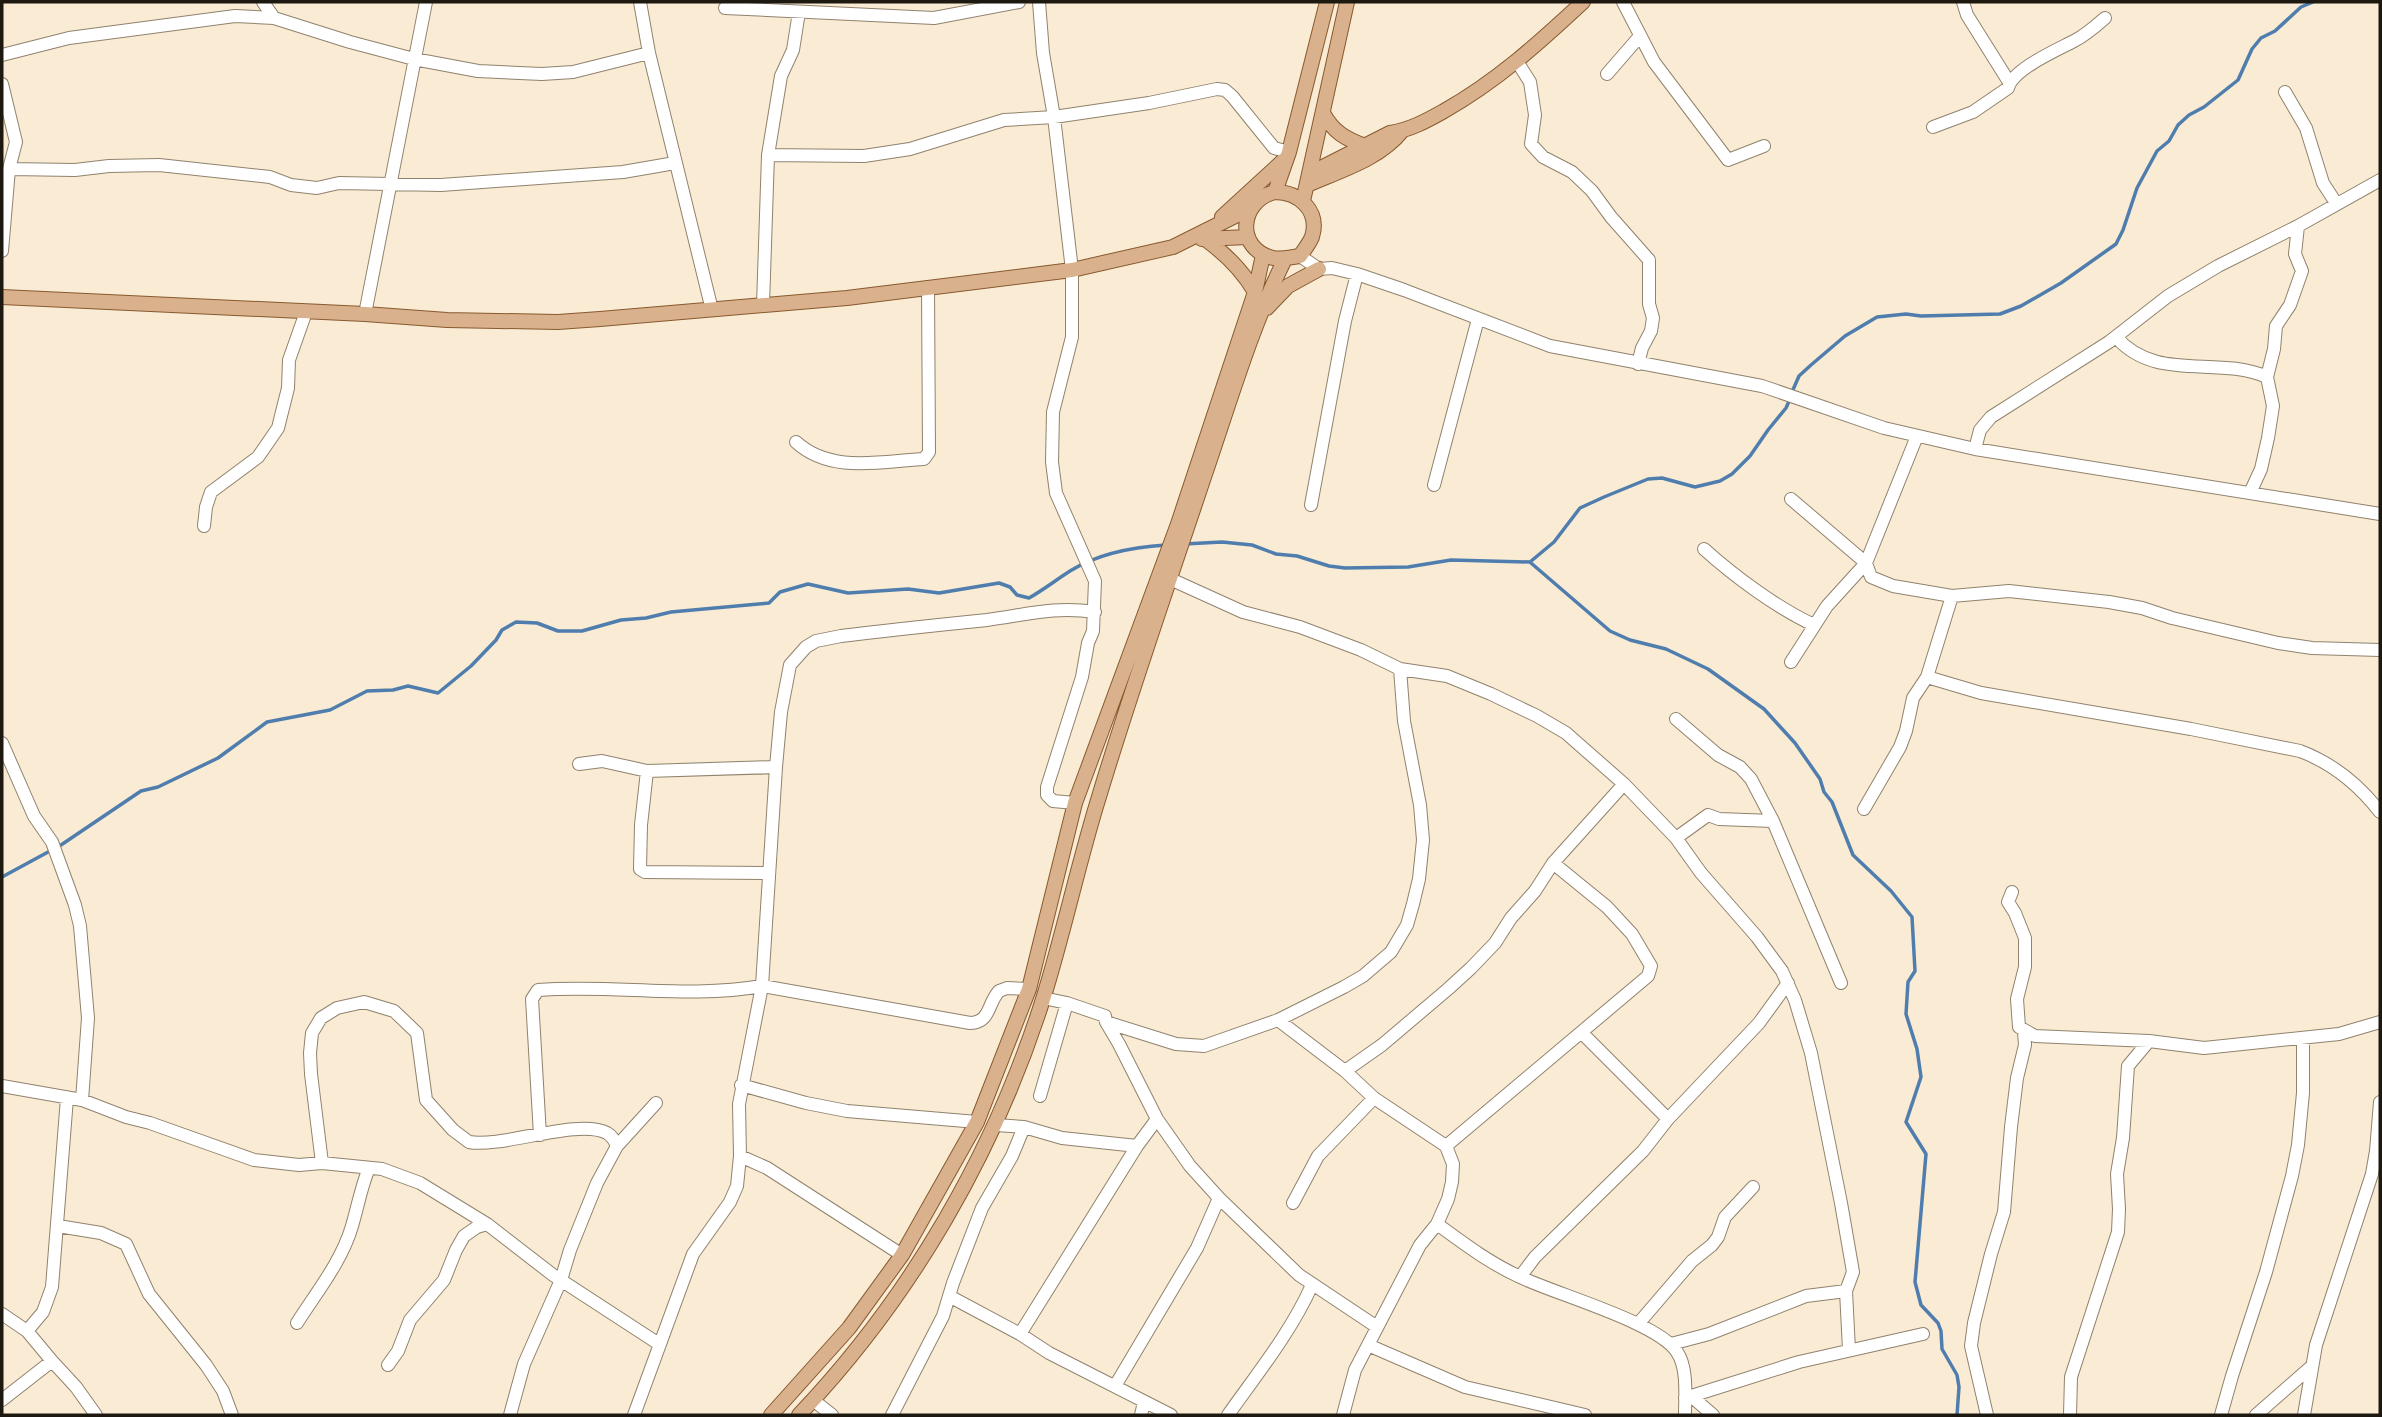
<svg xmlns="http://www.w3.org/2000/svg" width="2382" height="1417" viewBox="0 0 2382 1417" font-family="Poppins,sans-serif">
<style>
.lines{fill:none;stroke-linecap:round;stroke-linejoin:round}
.stream{stroke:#4f7eae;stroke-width:3.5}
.minor-casing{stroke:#90826d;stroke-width:14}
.major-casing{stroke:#875a2f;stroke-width:16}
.minor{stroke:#fff;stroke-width:12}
.major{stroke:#d9b18c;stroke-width:14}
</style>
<rect width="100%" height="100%" fill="#faebd4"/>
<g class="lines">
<path class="stream" d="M1792 392 1799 376 1811 365 1845 336 1877 317 1906 314 1921 316 2000 314 2021 306 2061 283 2116 244 2123 230 2137 188 2157 151 2169 141 2178 125 2189 115 2204 107 2238 80 2252 49 2261 38 2275 31 2301 7 2313 2
M1184 544 1222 542 1252 545 1276 554 1297 556 1329 566 1345 568 1408 567 1451 560 1530 562 1554 542 1580 508 1604 497 1648 479 1662 478 1695 487 1720 481 1732 474 1750 456 1768 430 1786 408 1790 399
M1531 563 1610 631 1630 640 1666 649 1708 669 1764 709 1795 743 1820 779 1824 792 1832 802 1853 855 1891 891 1912 917 1915 971 1908 982 1906 1014 1917 1049 1921 1077 1906 1122 1926 1154 1915 1282 1921 1305 1938 1323 1941 1331 1942 1349 1957 1375 1959 1387 1957 1415
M2 877 61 845 141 791 158 787 218 758 267 722 330 710 367 691 393 690 408 686 438 693 471 666 496 640 502 630 516 622 537 623 558 631H582L621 620 646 618 671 612 769 603 780 592 808 584 848 593 908 589 939 593 999 583 1010 587 1017 595 1029 598C1043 590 1056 580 1070 571 1099 553 1133 547 1166 545"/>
<defs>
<path id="minor" d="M263 2 274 18
M640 2 649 53 712 310
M1039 2 1043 53 1054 117 1072 270V337L1053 412 1052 462 1056 493 1095 581 1093 631 1088 643 1082 677 1047 787V795L1053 801 1075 803
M1623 2 1654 62 1728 160 1764 146
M1963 2 1967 15 2009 82
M725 8 934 18 1019 2
M2 55 69 38 235 16 274 18 350 42 414 59 478 71 542 74 573 72 649 53
M1518 63 1530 82 1535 115 1531 144 1543 157 1572 172 1592 191 1611 217 1649 260V304L1653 318 1651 331 1642 348 1638 364
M1607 74 1640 36
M2 84 16 142 9 169 2 251
M2285 92 2306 128 2323 183 2336 203
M1933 127 1973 112 2008 88C2013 69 2057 50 2074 41 2086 35 2096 26 2105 18
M768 155 864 156 910 149 1004 120 1054 117 1149 103 1217 89 1225 90 1232 96 1274 148 1289 152
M9 169 75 170 109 166 159 165 270 177 291 185 317 188 339 183 441 185 623 172 675 163
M1300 256 1319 269 1332 268 1357 274 1404 290 1550 346 1762 386 1884 428 1975 449 2380 514
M763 305 768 155 781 76 793 50 799 12
M365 314 426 2
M2116 337C2156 383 2217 355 2267 377
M796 442C831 474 881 461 924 459L929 452 928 287
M1975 449 1980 430 1991 417 2109 342 2168 296 2218 266 2298 226 2380 180
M1434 485 1478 319
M2250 493 2261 469 2268 438 2273 406 2267 377 2274 349 2276 326 2290 305 2302 271 2295 254 2298 226
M1791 499 1866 563 1871 577 1893 586 1952 596 2009 591 2109 602 2142 608 2172 618 2278 643 2312 648 2380 650
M1311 505 1345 321 1357 274
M204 526 206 507 211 492 258 457 278 428 288 388 289 360 306 312
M1704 549C1734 576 1777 608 1814 625
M1168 578 1243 612 1300 627 1361 650 1400 669 1447 676 1491 694 1537 716 1566 733 1624 784 1676 838 1701 873 1757 937 1782 971 1795 1000 1811 1053 1841 1203 1853 1272 1846 1291 1849 1350
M1791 662 1827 606 1866 563 1917 436
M1927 677 1981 693 2191 729 2300 751C2332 763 2359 785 2380 812
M1676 719 1718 755 1740 767 1751 779 1773 821 1841 983
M2 743 34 816 52 842 75 905 80 926 88 1018 82 1100
M579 764 602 761 647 771 776 767
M647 771 641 825 640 869 645 872 769 873
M1864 809 1900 747 1906 731 1913 698 1927 677 1952 596
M1676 838 1708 815 1719 819 1773 821
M2012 892 2008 902 2015 913 2025 938V967L2017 999 2019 1027 2035 1036 2149 1041 2204 1048 2339 1034 2380 1022
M1043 998 1067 1003 1105 1016 1106 1022 1119 1044 1157 1119 1190 1166 1219 1198 1299 1275 1377 1327
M1278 1020 1345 1071 1374 1098 1446 1146 1453 1164 1452 1182 1448 1199 1437 1224 1420 1245 1355 1370 1343 1415
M1106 1022 1176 1044 1204 1046 1278 1020 1344 987 1363 976 1391 952 1407 925 1413 904 1419 879 1423 840 1420 805 1404 721 1400 669
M1582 1033 1668 1119
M1345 1071 1382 1045 1448 989 1471 968 1495 943 1511 918 1535 891 1553 863 1624 784
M741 1085 806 1103 847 1111 977 1122
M2 1086 82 1100 126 1117 150 1123 254 1160 299 1165 322 1163 382 1169 420 1183 487 1224 553 1275 659 1344
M1040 1096 1067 1003
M996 1125 1024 1127 1062 1138 1137 1146
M540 1135 532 999 538 990C612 984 688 999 762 986L970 1023C991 1022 987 1004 999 991L1007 988 1029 989
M1446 1146 1648 976 1651 966 1632 934 1607 907 1553 863
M740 1156 767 1168 902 1255
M322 1163 311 1074 310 1053 312 1033 321 1018 337 1008 364 1002 394 1011 417 1033 426 1100 453 1130 469 1142C503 1148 578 1118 607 1133 612 1136 615 1141 617 1146
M1293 1203 1318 1156 1374 1098
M1437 1224C1463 1243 1488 1262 1518 1276 1554 1294 1658 1322 1677 1352 1688 1368 1685 1396 1685 1415
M58 1226 101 1233 126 1244 149 1294 206 1365 223 1391 232 1415
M1520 1277 1535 1257 1643 1151 1668 1119 1759 1023 1788 983
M949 1296 1020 1334 1049 1353 1171 1415
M2 1314 27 1331 52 1361 76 1387 96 1415
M297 1323C316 1293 342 1261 352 1226 358 1206 361 1187 369 1168
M1638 1324 1692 1261 1712 1245 1718 1237 1725 1217 1753 1187
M27 1331 43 1312 52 1287 67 1098
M1020 1334 1137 1146 1157 1119
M1671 1344 1709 1334 1806 1296 1846 1291
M1368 1345 1465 1387 1585 1415
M388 1365 398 1351 410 1320 444 1280 456 1250 464 1236 477 1227 487 1224
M1115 1386 1197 1248 1219 1198
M1691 1396 1713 1415
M1685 1398 1799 1362 1923 1334
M2 1400 52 1361
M813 1400 832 1415
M510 1415 524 1364 561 1280 570 1250 597 1183 617 1146 656 1103
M634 1415 693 1254 730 1202 737 1186 740 1156 739 1104 762 986 776 767 781 712 790 665 806 647 816 641 841 636C889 630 938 625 987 620 1026 615 1053 606 1095 612
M892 1415 943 1316 953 1283 982 1208 1012 1156 1024 1127
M1141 1415 1144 1402
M1228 1415C1257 1374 1291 1332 1312 1285
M1987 1415 1971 1346 1974 1323 1991 1254 2004 1212 2011 1127 2017 1078 2025 1045 2024 1032
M2070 1415 2071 1377 2118 1232 2119 1209 2117 1174 2123 1138 2128 1066 2149 1041
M2221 1415 2232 1376 2266 1272 2292 1176 2298 1145 2303 1093V1038
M2256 1415 2312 1366
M2304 1415 2316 1345 2372 1174 2376 1151 2380 1102"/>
<path id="major" d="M1323 113C1333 132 1346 139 1365 146
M1311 173 1390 133C1410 130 1426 121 1444 111 1497 81 1539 43 1583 2
M1307 185C1339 171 1380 159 1402 131
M1275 192C1299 192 1320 211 1312 237 1309 244 1304 250 1300 256 1290 257 1282 260 1273 258 1235 249 1239 201 1275 192Z
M1275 192 1289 152 1327 2
M1303 201 1347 2
M1222 217 1284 160
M1202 239 1248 237
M1205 239C1226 254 1242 270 1255 292
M2 297 365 314 447 320 558 322 600 319 847 298 1072 270 1173 247 1251 208
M1267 308 1288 286 1319 269
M771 1415 849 1328 902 1255 977 1122 1029 989 1075 803 1178 524 1255 292 1263 255
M799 1415C911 1297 995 1152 1044 996 1064 931 1078 865 1098 800 1131 690 1169 582 1205 474 1230 401 1251 328 1285 259"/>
</defs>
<use href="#minor" class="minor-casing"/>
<use href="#major" class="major-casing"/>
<use href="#minor" class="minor"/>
<use href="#major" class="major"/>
</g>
<rect width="2382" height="1417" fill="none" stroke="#1d1810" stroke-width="7"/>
</svg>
